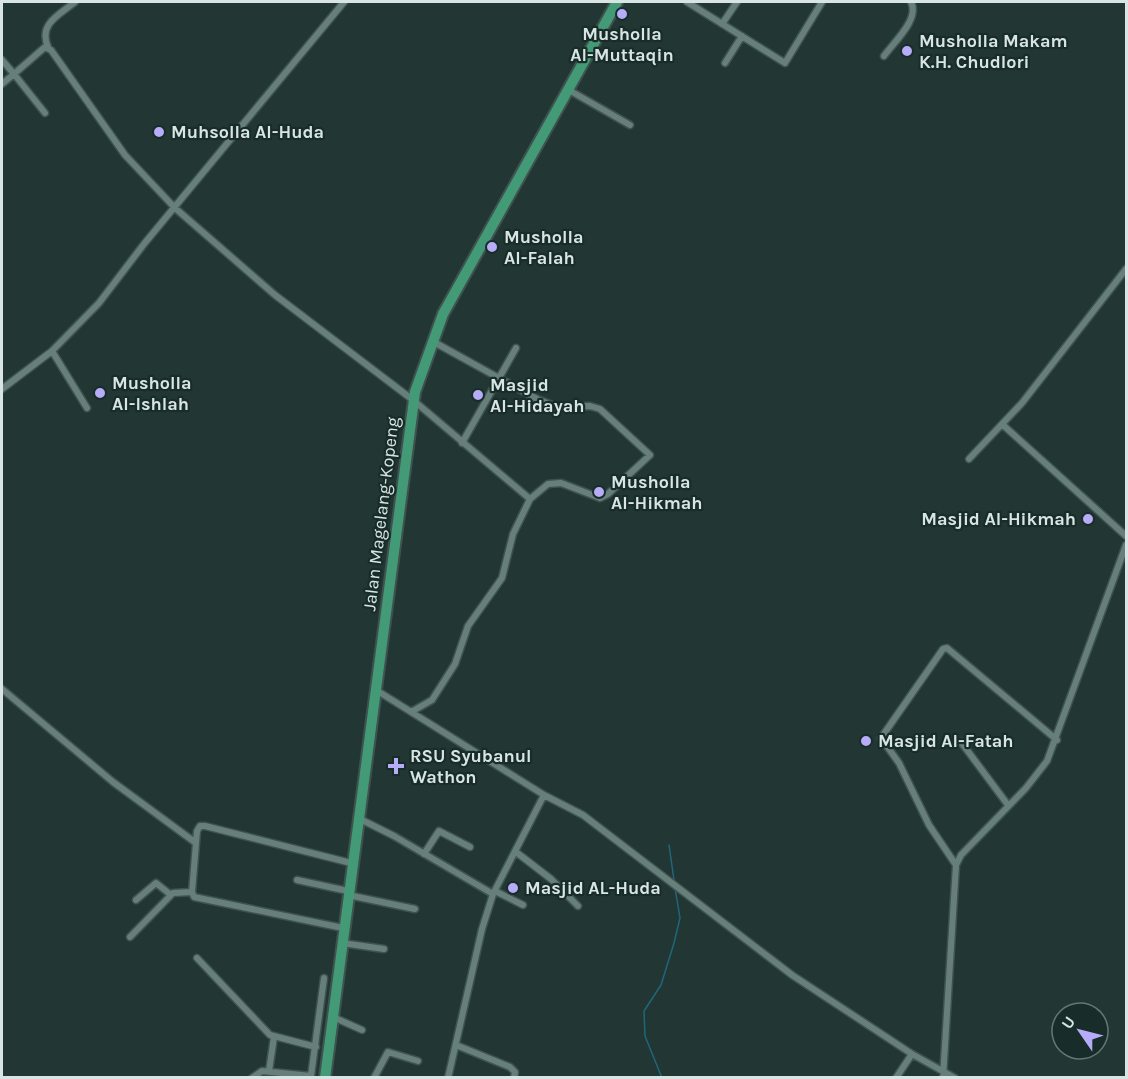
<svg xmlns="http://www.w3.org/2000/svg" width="1128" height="1079" viewBox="0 0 1128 1079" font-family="Karla,sans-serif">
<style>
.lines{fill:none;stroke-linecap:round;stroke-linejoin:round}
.stream{stroke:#1f667d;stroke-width:1.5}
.street-casing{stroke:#3f524f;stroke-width:9}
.primary-casing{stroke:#3f524f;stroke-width:14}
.street{stroke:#677f7a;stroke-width:6}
.primary{stroke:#429b76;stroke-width:10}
.poi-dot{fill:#b6acf8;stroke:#182d29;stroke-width:2}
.labels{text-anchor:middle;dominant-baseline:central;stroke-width:4.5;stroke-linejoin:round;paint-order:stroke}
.poi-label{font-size:18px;font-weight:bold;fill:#d8e5e2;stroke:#182d29;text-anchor:start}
.street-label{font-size:18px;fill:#d8e5e2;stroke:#182d29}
</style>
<rect width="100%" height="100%" fill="#223733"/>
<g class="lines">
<path class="stream" d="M669 845 674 880
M662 1078 645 1036 644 1011 661 985 674 943 680 918 675 888"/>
<defs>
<path id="street" d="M687 2 785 63 822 2
M722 24 737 2
M48 47C38 24 59 15 75 2
M884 56C894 42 920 19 911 2
M2 60 14 74 2 84
M725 63 742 36
M567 89 630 125
M45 113 14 74 45 47 51 50 125 155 175 208 275 295 413 400 530 499
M52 351 87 408
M2 389 52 351 99 303 144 244 344 2
M1003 425 1126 536
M462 443 516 348
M969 459 1022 403 1126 269
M2 689 113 782 196 843
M376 690 544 795 493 894 482 929 448 1078
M411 712 432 700 455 664 468 626 502 578 513 534 530 499 548 484 561 483 600 498 608 494 650 455 600 409 590 406 557 407 537 399 432 341
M961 742 1008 805
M544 795 583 815 792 975 912 1054 955 1078
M358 818 394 836 493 894
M516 852 551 879 578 906
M424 854 439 831 470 847
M956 865 929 825 899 763 881 738 943 649 947 648 1057 740
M297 880 348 891
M495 891 523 905
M348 895 415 909
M136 900 156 883 171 895
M343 928 194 897 192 892 197 831 200 826H205L351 863
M130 937 173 893 192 892
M342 943 384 949
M197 958 270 1035 316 1047
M333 1017 362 1030
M456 1045 510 1067 515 1072 514 1078
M269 1071 274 1037
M252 1078 262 1071 311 1076 324 978
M374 1078 388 1052 418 1061
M896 1078 912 1054
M943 1078 956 865 961 855 1026 788 1047 761 1126 545"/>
<path id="primary" d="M325 1078 415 392 443 314 617 2"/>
</defs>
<use href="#street" class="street-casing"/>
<use href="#primary" class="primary-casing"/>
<use href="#street" class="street"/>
<use href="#primary" class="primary"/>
</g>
<g class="poi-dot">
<circle cx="622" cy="14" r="6"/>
<circle cx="907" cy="51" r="6"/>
<circle cx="159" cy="132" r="6"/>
<circle cx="492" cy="247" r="6"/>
<circle cx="100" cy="393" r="6"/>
<circle cx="478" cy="395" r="6"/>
<circle cx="599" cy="492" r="6"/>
<circle cx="1088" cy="519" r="6"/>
<circle cx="866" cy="741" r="6"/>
<path d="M393 757h6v6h6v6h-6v6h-6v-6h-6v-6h6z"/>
<circle cx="513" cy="888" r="6"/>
</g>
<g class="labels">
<g class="poi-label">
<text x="622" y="34" text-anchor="middle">Musholla<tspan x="622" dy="21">Al-Muttaqin</tspan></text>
<text x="919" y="41">Musholla Makam<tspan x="919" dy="21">K.H. Chudlori</tspan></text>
<text x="171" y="132">Muhsolla Al-Huda</text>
<text x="504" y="237">Musholla<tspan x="504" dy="21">Al-Falah</tspan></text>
<text x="112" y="383">Musholla<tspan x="112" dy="21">Al-Ishlah</tspan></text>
<text x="490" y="385">Masjid<tspan x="490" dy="21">Al-Hidayah</tspan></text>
<text x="611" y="482">Musholla<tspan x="611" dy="21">Al-Hikmah</tspan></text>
<text x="1076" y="519" text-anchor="end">Masjid Al-Hikmah</text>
<text x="878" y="741">Masjid Al-Fatah</text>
<text x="410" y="756">RSU Syubanul<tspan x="410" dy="21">Wathon</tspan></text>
<text x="525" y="888">Masjid AL-Huda</text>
</g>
<g class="street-label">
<text transform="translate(381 514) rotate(-83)">Jalan Magelang-Kopeng</text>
</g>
</g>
<rect width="1128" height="1079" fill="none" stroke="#d8e5e2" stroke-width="6"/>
<g transform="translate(1080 1031) rotate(305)"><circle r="28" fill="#182d29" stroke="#657773" stroke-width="1.5"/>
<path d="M0-4.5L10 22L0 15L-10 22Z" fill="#b6acf8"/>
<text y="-9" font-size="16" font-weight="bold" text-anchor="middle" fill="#d8e5e2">U</text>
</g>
</svg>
